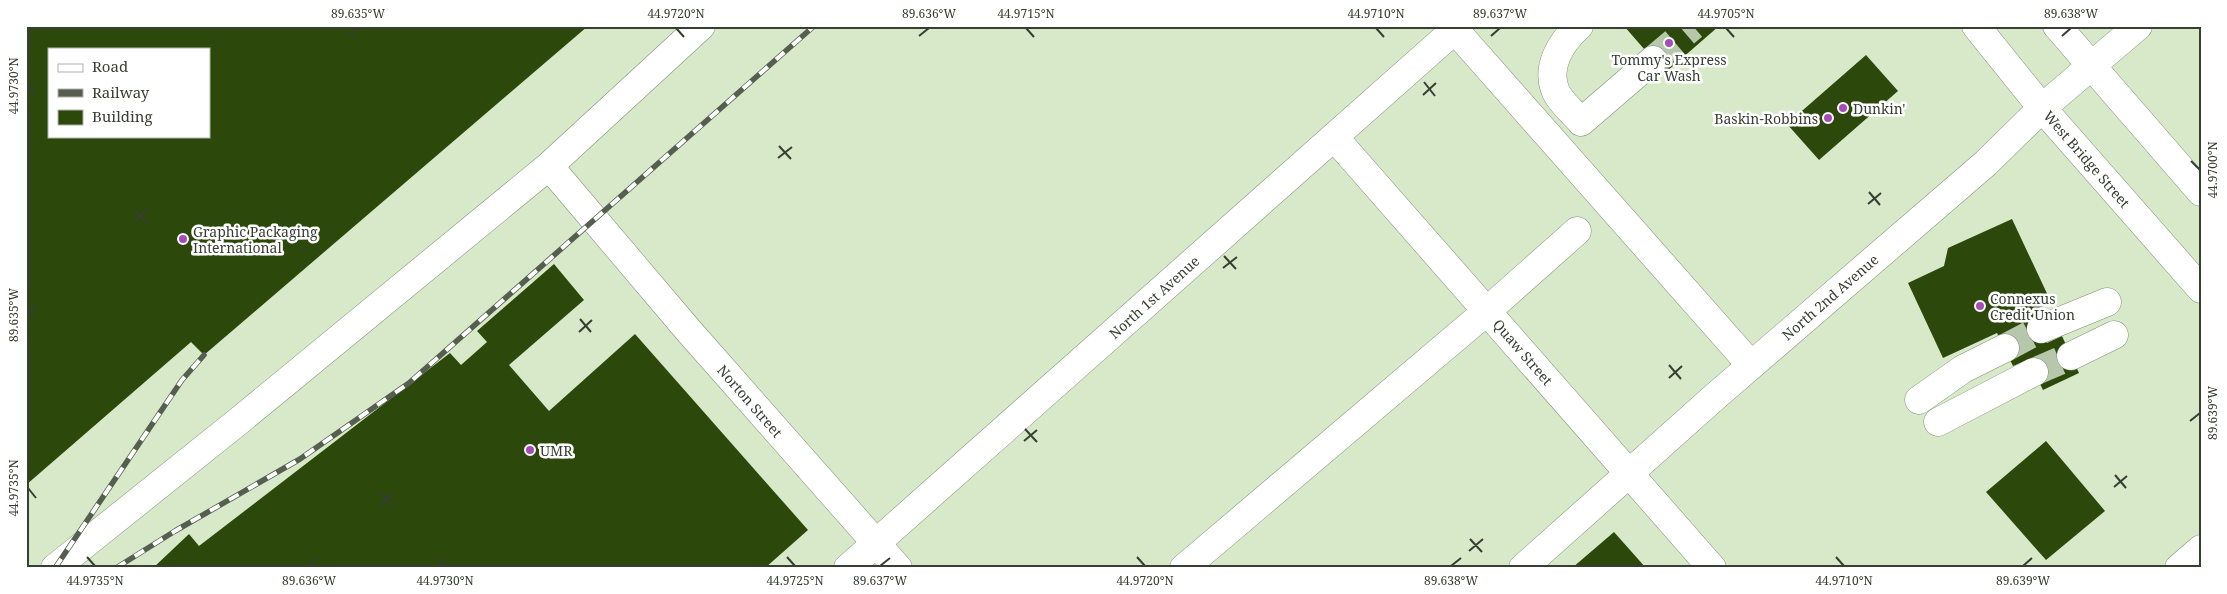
<svg xmlns="http://www.w3.org/2000/svg" width="2227" height="594" viewBox="0 0 2227 594" font-family="'Noto Serif',serif">
<style>
.building{fill:#2c490b;fill-rule:evenodd}
.lines{fill:none;stroke-linecap:round;stroke-linejoin:round}
.minor-tunnel{stroke:#b7c7ab;stroke-width:28;stroke-dasharray:28 14;stroke-linecap:butt}
.minor-casing{stroke:#819275;stroke-width:29}
.major-casing{stroke:#819275;stroke-width:29}
.minor{stroke:#fff;stroke-width:28}
.major{stroke:#fff;stroke-width:28}
.rail-casing{stroke:#565f4f;stroke-width:5.5}
.rail{stroke:#fff;stroke-width:4;stroke-dasharray:11;stroke-linecap:butt}
.ticks{fill:none;stroke:#373e32;stroke-width:2}
.poi-dot{fill:#a64cb7;stroke:#fff;stroke-width:2}
.labels{text-anchor:middle;dominant-baseline:central;stroke-width:5;stroke-linejoin:round;paint-order:stroke}
.poi-label{font-size:14px;fill:#373e32;stroke:#fff;text-anchor:start}
.street-label{font-size:14px;fill:#373e32;stroke:#fff}
.neatline{fill:none;stroke:#373e32;stroke-width:2}
.ticks-label{font-size:12px;text-anchor:middle;fill:#373e32}
</style>
<rect width="100%" height="100%" fill="#d7e9c9"/>
<path class="building" d="M26 26H588L204 355 191 342 26 485ZM49 49H209V136H49Z
M1624 26H1719L1665 73Z
M1866 55 1898 91 1819 160 1787 124Z
M2012 219 2051 302 2032 311 2047 343 2062 336 2079 373 2043 390 2028 360 2013 366 1997 333 1943 358 1908 283 1944 266 1948 248Z
M554 264 584 300 509 365 549 411 635 334 808 530 765 568H153L189 534 199 546 450 353 461 365 487 342 477 331Z
M2046 441 2105 511 2046 560 1986 492Z
M1614 532 1646 568H1572Z"/>
<g class="lines">
<path class="minor-tunnel" d="M1653 60 1693 26
M2005 348 2041 329
M2034 372 2071 356"/>
<defs>
<path id="minor" d="M1579 26C1561 42 1545 67 1556 92 1561 103 1574 113 1581 122L1653 60
M1455 30 1751 365
M1334 137 1712 568
M549 166 688 330 898 568
M2041 329 2107 302
M2071 356 2114 335
M1919 400 1963 369 2005 348
M1938 422 2034 372
M55 568 240 420 549 166 701 26
M1184 568 1487 311 1577 231
M1523 568 1718 394 1986 163 2042 108 2138 26"/>
<path id="major" d="M1976 26 2042 108 2201 289
M2057 26 2201 192
M848 568 1459 26
M2179 568 2201 549"/>
</defs>
<use href="#minor" class="minor-casing"/>
<use href="#major" class="major-casing"/>
<use href="#minor" class="minor"/>
<use href="#major" class="major"/>
<defs>
<path id="rail" d="M55 568 182 380 204 355
M116 568 175 531 300 459 409 383 814 26"/>
</defs>
<use href="#rail" class="rail-casing"/>
<use href="#rail" class="rail"/>
</g>
<path class="ticks" d="M676 28 684 37M1026 28 1034 37M1376 28 1384 37M1726 28 1734 37M348 36 358 28M919 36 929 28M1491 36 1500 28M2062 36 2071 28M1424 82 1435 96M28 86 36 95M1423 95 1436 83M779 146 791 159M778 158 792 147M2191 161 2200 170M1869 192 1880 205M1868 204 1881 193M135 210 146 223M134 222 147 210M1224 256 1236 269M1223 268 1237 257M28 315 37 306M580 319 591 332M579 332 592 320M1669 365 1681 379M1669 378 1682 366M2190 421 2200 413M1025 429 1037 442M1024 441 1037 430M2115 475 2126 488M2114 487 2127 476M28 488 36 498M381 492 392 506M380 505 393 493M1470 539 1482 552M1469 551 1483 539M87 557 95 566M437 557 445 566M787 557 795 566M1137 557 1145 566M1836 557 1844 566M309 566 318 558M880 566 890 558M1451 566 1461 558M2023 566 2032 558"/>
<g class="poi-dot">
<circle cx="1669" cy="43" r="5"/>
<circle cx="1843" cy="108" r="5"/>
<circle cx="1828" cy="118" r="5"/>
<circle cx="183" cy="239" r="5"/>
<circle cx="1980" cy="306" r="5"/>
<circle cx="530" cy="450" r="5"/>
</g>
<g class="labels">
<g class="poi-label">
<text x="1669" y="59" text-anchor="middle">Tommy's Express<tspan x="1669" dy="16">Car Wash</tspan></text>
<text x="1853" y="108">Dunkin'</text>
<text x="1818" y="118" text-anchor="end">Baskin-Robbins</text>
<text x="193" y="231">Graphic Packaging<tspan x="193" dy="16">International</tspan></text>
<text x="1990" y="298">Connexus<tspan x="1990" dy="16">Credit Union</tspan></text>
<text x="540" y="450">UMR</text>
</g>
<g class="street-label">
<text transform="translate(2087 159) rotate(49)">West Bridge Street</text>
<text transform="translate(1154 297) rotate(-42)">North 1st Avenue</text>
<text transform="translate(1830 297) rotate(-41)">North 2nd Avenue</text>
<text transform="translate(1523 352) rotate(49)">Quaw Street</text>
<text transform="translate(750 401) rotate(49)">Norton Street</text>
</g>
</g>
<rect width="2227" height="594" fill="none" stroke="#ffffff" stroke-width="55"/>
<rect x="48" y="48" width="162" height="90" fill="#ffffff" stroke="#afb2ad"/>
<rect x="58" y="64" width="25" height="8" fill="#ffffff" stroke="#afb2ad"/>
<text x="92" y="72" font-size="15" fill="#373e32">Road</text>
<rect x="58" y="89" width="25" height="8" fill="#565f4f" stroke="#afb2ad"/>
<text x="92" y="98" font-size="15" fill="#373e32">Railway</text>
<rect x="58" y="110" width="25" height="15" fill="#2c490b" stroke="#afb2ad"/>
<text x="92" y="122" font-size="15" fill="#373e32">Building</text>
<rect x="28" y="28" width="2172" height="538" class="neatline"/>
<g class="ticks-label">
<text x="358" y="18">89.635°W</text>
<text x="676" y="18">44.9720°N</text>
<text x="929" y="18">89.636°W</text>
<text x="1026" y="18">44.9715°N</text>
<text x="1376" y="18">44.9710°N</text>
<text x="1500" y="18">89.637°W</text>
<text x="1726" y="18">44.9705°N</text>
<text x="2071" y="18">89.638°W</text>
<text transform="translate(14 86) rotate(-90)" y="4">44.9730°N</text>
<text transform="translate(2213 170) rotate(-90)" y="4">44.9700°N</text>
<text transform="translate(14 315) rotate(-90)" y="4">89.635°W</text>
<text transform="translate(2213 413) rotate(-90)" y="4">89.639°W</text>
<text transform="translate(14 488) rotate(-90)" y="4">44.9735°N</text>
<text x="95" y="585">44.9735°N</text>
<text x="309" y="585">89.636°W</text>
<text x="445" y="585">44.9730°N</text>
<text x="795" y="585">44.9725°N</text>
<text x="880" y="585">89.637°W</text>
<text x="1145" y="585">44.9720°N</text>
<text x="1451" y="585">89.638°W</text>
<text x="1844" y="585">44.9710°N</text>
<text x="2023" y="585">89.639°W</text>
</g>
</svg>
